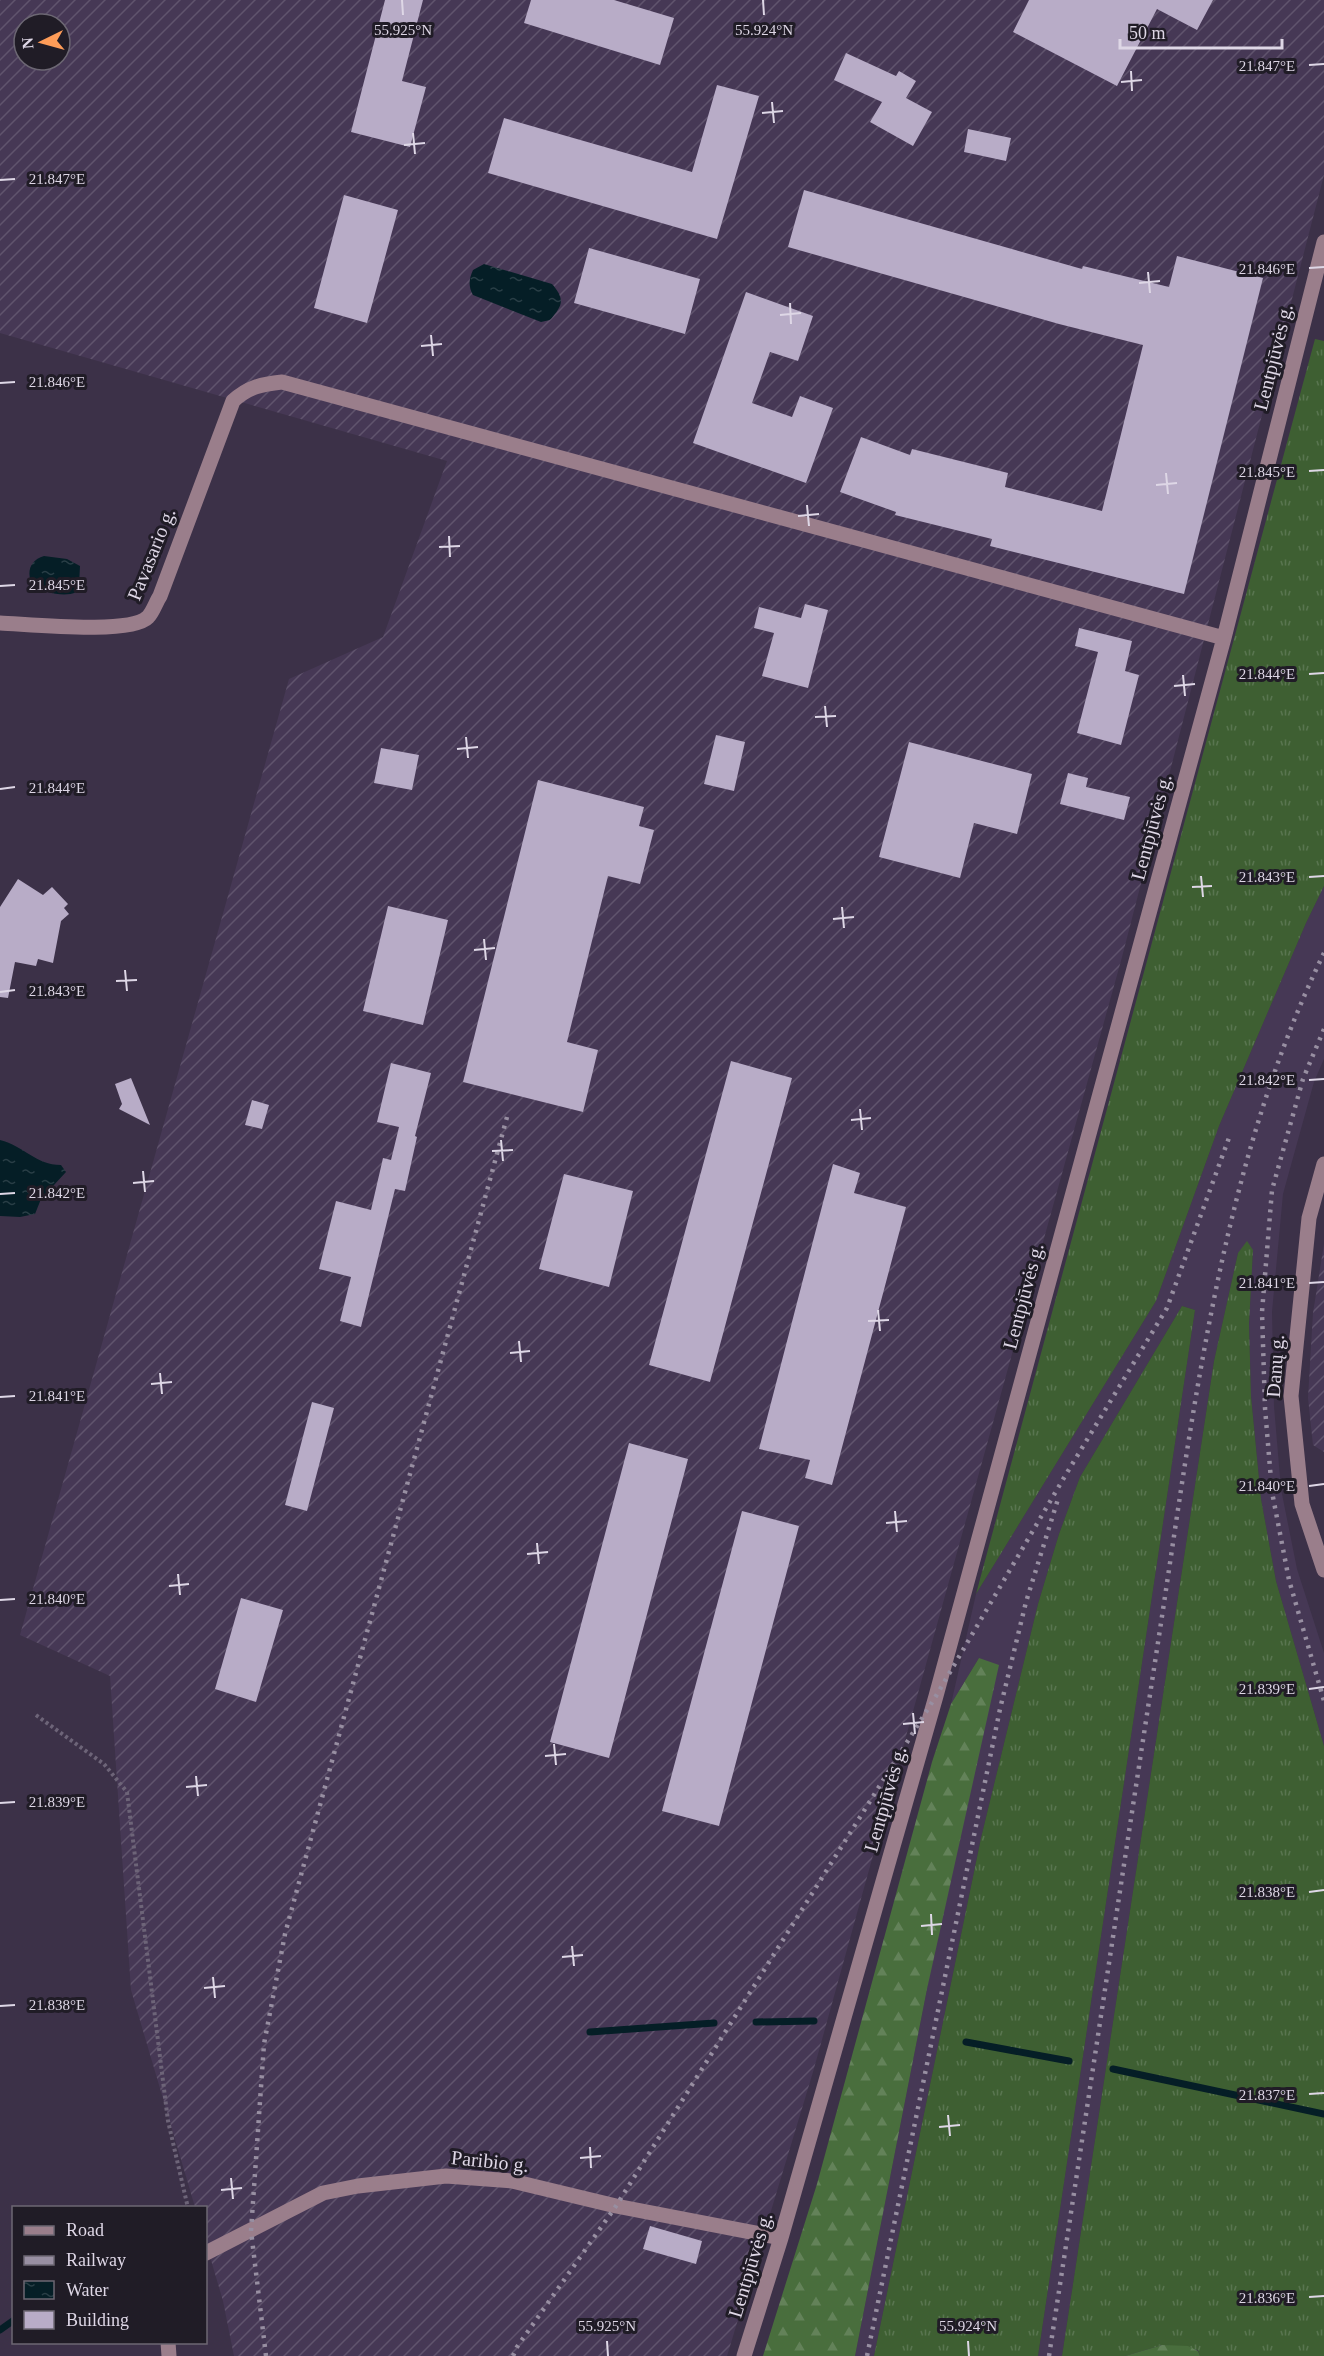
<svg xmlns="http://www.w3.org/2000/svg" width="1324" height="2356" viewBox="0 0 1324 2356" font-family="'Times New Roman',serif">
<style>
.built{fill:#463855}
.industrial{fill:url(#industrial-furrows);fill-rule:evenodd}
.grass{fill:url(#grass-tufts)}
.forest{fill:url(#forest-firs)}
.water{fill:url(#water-ripples)}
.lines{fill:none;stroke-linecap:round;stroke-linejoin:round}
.stream{stroke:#051e26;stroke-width:7}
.building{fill:#b8acc7}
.path{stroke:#6d6478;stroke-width:4;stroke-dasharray:3 3;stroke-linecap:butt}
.minor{stroke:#9a7e8b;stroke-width:15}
.rail{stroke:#988fa2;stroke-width:4.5;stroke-dasharray:3 6;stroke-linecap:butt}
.ticks{fill:none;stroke:#ded7e6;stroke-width:2}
.labels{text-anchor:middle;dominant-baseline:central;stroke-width:6;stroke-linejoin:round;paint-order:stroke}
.street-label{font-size:20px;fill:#ded7e6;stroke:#201c26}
.ticks-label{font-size:15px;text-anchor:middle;fill:#ded7e6;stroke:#201c26;stroke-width:6;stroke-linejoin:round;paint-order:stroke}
</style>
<defs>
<pattern id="industrial-furrows" width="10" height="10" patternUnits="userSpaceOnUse" patternTransform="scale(1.5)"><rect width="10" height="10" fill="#463855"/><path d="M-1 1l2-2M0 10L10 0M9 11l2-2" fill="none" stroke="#60546d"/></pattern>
<pattern id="grass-tufts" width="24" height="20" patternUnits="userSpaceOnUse" patternTransform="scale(1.5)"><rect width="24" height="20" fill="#3e5f32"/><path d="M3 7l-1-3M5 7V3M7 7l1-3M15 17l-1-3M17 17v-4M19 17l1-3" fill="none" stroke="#597550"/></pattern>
<pattern id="forest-firs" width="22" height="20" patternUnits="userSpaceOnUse" patternTransform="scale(1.5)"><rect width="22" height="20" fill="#496e3d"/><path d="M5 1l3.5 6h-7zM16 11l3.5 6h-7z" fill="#638259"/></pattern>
<pattern id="water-ripples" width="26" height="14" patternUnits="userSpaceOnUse" patternTransform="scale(1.5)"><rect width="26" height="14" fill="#051e26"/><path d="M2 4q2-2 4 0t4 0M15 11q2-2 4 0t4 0" fill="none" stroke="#293e46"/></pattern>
</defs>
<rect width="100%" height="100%" fill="#3c3148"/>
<path class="built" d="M1324 886V1059L1314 1082 1283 1194 1272 1312 1274 1406 1281 1489 1297 1569 1324 1653V1746L1276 1581 1261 1499 1251 1396 1249 1324 1253 1250 1238 1253 1214 1361 1062 2356H1038L1195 1310 1182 1306 1080 1477 1059 1534 1038 1604 981 1838 874 2356H855L927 1989 979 1658 951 1704 976 1594 1156 1301 1219 1126 1306 923Z"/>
<path class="industrial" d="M0 0H1324V175L1122 957 813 2072 727 2356H234L223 2301 206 2243V2208L195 2207 131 1990 110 1676 20 1635 289 679 383 637 447 461 0 333ZM24 24H60V60H24Z
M1324 1244V1452L1313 1445 1308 1398 1313 1313Z"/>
<path class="grass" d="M1315 339 1324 341V886L1306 923 1219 1126 1156 1301 976 1594Z
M1247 1241 1253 1250 1249 1324 1251 1396 1261 1499 1276 1581 1324 1746V2356H1200L1198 2350 1162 2345 1125 2356H1062L1214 1361 1238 1253Z
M1182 1306 1195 1310 1038 2356H874L981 1838 1038 1604 1059 1534 1080 1477Z"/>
<path class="forest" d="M979 1658 999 1665 927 1989 855 2356H763L817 2184 932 1762 951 1704Z
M1162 2345 1188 2346 1198 2351 1200 2356H1125Z"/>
<path class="water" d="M484 264 552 284C566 300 562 306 550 320L541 322 473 295C468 286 469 279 473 270Z
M44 556 67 559 80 566 79 586 76 592C65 598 43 592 33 586 26 574 29 560 44 556Z
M0 1140C24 1146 36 1165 61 1165L66 1172 41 1199 35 1214 20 1217 0 1216Z"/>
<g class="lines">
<path class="stream" d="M756 2022 814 2021
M590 2032 714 2023
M966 2042 1069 2061
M1113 2069 1324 2114
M0 2330 14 2320"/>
</g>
<path class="building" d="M385 0H423L402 81 426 87 410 147 351 132Z
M531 0H614L674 18 660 65 524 23Z
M1029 0H1213L1197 30 1157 9 1117 86 1013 32Z
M846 53 896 76 899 71 916 81 906 98 932 112 913 146 870 122 882 102 834 80Z
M717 85 759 96 717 239 488 173 504 118 692 172Z
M968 129 1011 138 1006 161 964 152Z
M804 190 1082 269 1083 266 1169 287 1177 256 1263 278 1184 594 990 546 992 539 895 515 896 512 840 492 861 437 910 455 912 449 1008 473 1005 487 1102 511 1143 345 1059 324 788 247Z
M344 195 398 210 367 323 314 308Z
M589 248 700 279 685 334 574 303Z
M746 292 813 316 798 361 770 352 752 403 792 417 800 396 833 408 806 483 693 443Z
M805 604 828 610 808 688 762 676 774 633 754 628 759 607 801 618Z
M1079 628 1132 641 1125 671 1139 675 1121 745 1077 733 1098 652 1075 646Z
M716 735 745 742 734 791 704 784Z
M909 742 1032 774 1017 834 974 823 960 878 879 857Z
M381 748 419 755 412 790 374 783Z
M1068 773 1088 778 1086 787 1130 797 1124 820 1060 804Z
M538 780 644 807 639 826 654 830 640 884 608 876 567 1042 598 1050 583 1112 463 1082Z
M18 879 43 895 52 887 68 904 64 908 69 914 61 921 53 963 38 959 36 966 15 962 8 998 0 997V907Z
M388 906 448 920 423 1025 363 1011Z
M731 1061 792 1078 710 1382 649 1365Z
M391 1063 431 1073 415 1136 417 1137 405 1191 395 1189 361 1327 340 1321 351 1277 319 1269 336 1201 371 1210 383 1158 391 1160 399 1127 377 1122Z
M131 1078 150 1125 119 1109 122 1104 115 1084Z
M252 1100 269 1105 262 1129 245 1125Z
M833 1164 860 1173 854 1193 906 1207 832 1485 805 1478 810 1460 759 1449Z
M564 1174 633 1191 609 1287 539 1269Z
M312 1402 334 1408 307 1511 285 1505Z
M629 1443 688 1459 609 1758 550 1742Z
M742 1511 799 1526 719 1826 662 1811Z
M241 1598 283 1610 256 1702 215 1689Z
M650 2226 702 2241 696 2264 643 2249Z"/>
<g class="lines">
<path class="path" d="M36 1715 104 1764 127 1792 168 2121 188 2208"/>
<path class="minor" d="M0 623C28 624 131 635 148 617 153 612 156 602 160 596L233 401C248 387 262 384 282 382L1224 638
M1324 1164 1309 1218 1291 1396 1302 1504 1324 1570
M206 2253 323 2193 358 2186 446 2176 512 2181 616 2206 781 2238
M168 2342 169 2356
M744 2356 781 2238 936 1696 1224 638 1324 242"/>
<path class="rail" d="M1324 1029 1303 1079 1272 1190 1262 1312 1265 1408 1272 1492 1289 1580 1324 1701
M266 2356 251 2231 264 2044 285 1934 507 1117
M513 2356 517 2347 616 2206 936 1696 1065 1476 1167 1308 1230 1135
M867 2356 1000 1709 1026 1602 1058 1499
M1049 2356C1086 2116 1122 1876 1159 1636 1194 1408 1222 1162 1324 953"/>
</g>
<path class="ticks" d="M402 0 403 15M763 0 764 15M1309 65 1324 64M1131 71 1132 91M1121 82 1142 80M772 102 774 123M762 113 783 111M413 133 415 154M404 145 425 143M0 180 15 179M1309 268 1324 267M1148 272 1150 293M1139 283 1160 281M790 303 791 324M780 315 801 313M431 335 433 356M421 346 442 344M0 383 15 382M1309 471 1324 470M1166 473 1168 494M1156 485 1177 483M807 505 809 526M798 516 819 514M449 536 450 557M439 547 460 546M0 586 15 585M1309 674 1324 673M1183 675 1185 696M1174 686 1195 684M825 706 827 727M815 717 836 716M466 737 468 758M457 749 478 747M0 789 15 787M1201 876 1203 897M1309 877 1324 876M1192 887 1212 886M842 907 844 928M833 919 854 917M484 939 486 960M474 950 495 948M125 970 127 991M116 981 137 980M0 992 15 990M1309 1080 1324 1079M860 1109 862 1130M851 1120 871 1118M501 1140 503 1161M492 1151 513 1150M143 1171 145 1192M133 1183 154 1181M0 1194 15 1193M1309 1283 1324 1282M878 1310 880 1331M868 1321 889 1320M519 1341 521 1362M510 1353 530 1351M160 1373 162 1394M151 1384 172 1382M0 1397 15 1396M1309 1486 1324 1484M895 1511 897 1532M886 1523 907 1521M537 1543 539 1564M527 1554 548 1552M178 1574 180 1595M169 1586 189 1584M0 1600 15 1599M1309 1689 1324 1687M913 1713 915 1734M903 1724 924 1722M554 1744 556 1765M545 1756 566 1754M196 1776 198 1796M186 1787 207 1785M0 1803 15 1802M1309 1892 1324 1890M931 1914 932 1935M921 1926 942 1924M572 1946 574 1966M562 1957 583 1955M213 1977 215 1998M204 1988 225 1986M0 2006 15 2005M1309 2094 1324 2093M948 2115 950 2136M939 2127 960 2125M590 2147 591 2168M580 2158 601 2156M231 2178 233 2199M221 2190 242 2188M1309 2297 1324 2296M607 2341 608 2356M968 2341 969 2356"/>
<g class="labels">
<g class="street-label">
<text transform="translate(1273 357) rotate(-76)">Lentpjūvės g.</text>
<text transform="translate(151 554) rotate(-68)">Pavasario g.</text>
<text transform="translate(1151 827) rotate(-75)">Lentpjūvės g.</text>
<text transform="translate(1023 1296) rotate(-75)">Lentpjūvės g.</text>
<text transform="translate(1275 1366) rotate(-86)">Danų g.</text>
<text transform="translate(885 1799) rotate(-74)">Lentpjūvės g.</text>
<text transform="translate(490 2161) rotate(6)">Paribio g.</text>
<text transform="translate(750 2265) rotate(-73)">Lentpjūvės g.</text>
</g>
</g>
<g class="ticks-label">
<text x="403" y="35">55.925°N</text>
<text x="764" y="35">55.924°N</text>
<text x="1267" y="71">21.847°E</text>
<text x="57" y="184">21.847°E</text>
<text x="1267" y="274">21.846°E</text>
<text x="57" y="387">21.846°E</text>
<text x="1267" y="477">21.845°E</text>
<text x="57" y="590">21.845°E</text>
<text x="1267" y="679">21.844°E</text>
<text x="57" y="793">21.844°E</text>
<text x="1267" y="882">21.843°E</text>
<text x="57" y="996">21.843°E</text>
<text x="1267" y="1085">21.842°E</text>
<text x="57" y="1198">21.842°E</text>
<text x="1267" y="1288">21.841°E</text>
<text x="57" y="1401">21.841°E</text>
<text x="1267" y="1491">21.840°E</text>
<text x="57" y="1604">21.840°E</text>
<text x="1267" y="1694">21.839°E</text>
<text x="57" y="1807">21.839°E</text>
<text x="1267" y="1897">21.838°E</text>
<text x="57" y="2010">21.838°E</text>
<text x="1267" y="2100">21.837°E</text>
<text x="1267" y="2303">21.836°E</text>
<text x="607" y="2331">55.925°N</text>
<text x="968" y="2331">55.924°N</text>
</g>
<rect x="12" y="2206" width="195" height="138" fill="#201c26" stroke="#6c6773" stroke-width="1.5"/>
<rect x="24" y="2226" width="30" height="9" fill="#9a7e8b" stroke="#6c6773" stroke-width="1.5"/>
<text x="66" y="2236" font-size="18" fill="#ded7e6">Road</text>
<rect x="24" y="2256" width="30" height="9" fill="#988fa2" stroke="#6c6773" stroke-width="1.5"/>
<text x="66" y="2266" font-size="18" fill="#ded7e6">Railway</text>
<rect x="24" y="2281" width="30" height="18" fill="url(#water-ripples)" stroke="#6c6773" stroke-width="1.5"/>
<text x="66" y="2296" font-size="18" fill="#ded7e6">Water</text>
<rect x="24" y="2311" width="30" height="18" fill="#b8acc7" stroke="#6c6773" stroke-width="1.5"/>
<text x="66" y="2326" font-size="18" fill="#ded7e6">Building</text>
<g transform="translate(42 42) rotate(265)"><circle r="28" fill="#201c26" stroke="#6c6773" stroke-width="1.5"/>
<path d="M0-4.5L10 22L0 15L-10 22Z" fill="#fe9c58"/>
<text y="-9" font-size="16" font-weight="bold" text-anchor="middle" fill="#ded7e6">N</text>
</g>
<path d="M1120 39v9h162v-9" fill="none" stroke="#ded7e6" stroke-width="3"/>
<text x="1129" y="39" font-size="18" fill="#ded7e6" stroke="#201c26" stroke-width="4.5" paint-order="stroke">50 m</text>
</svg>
